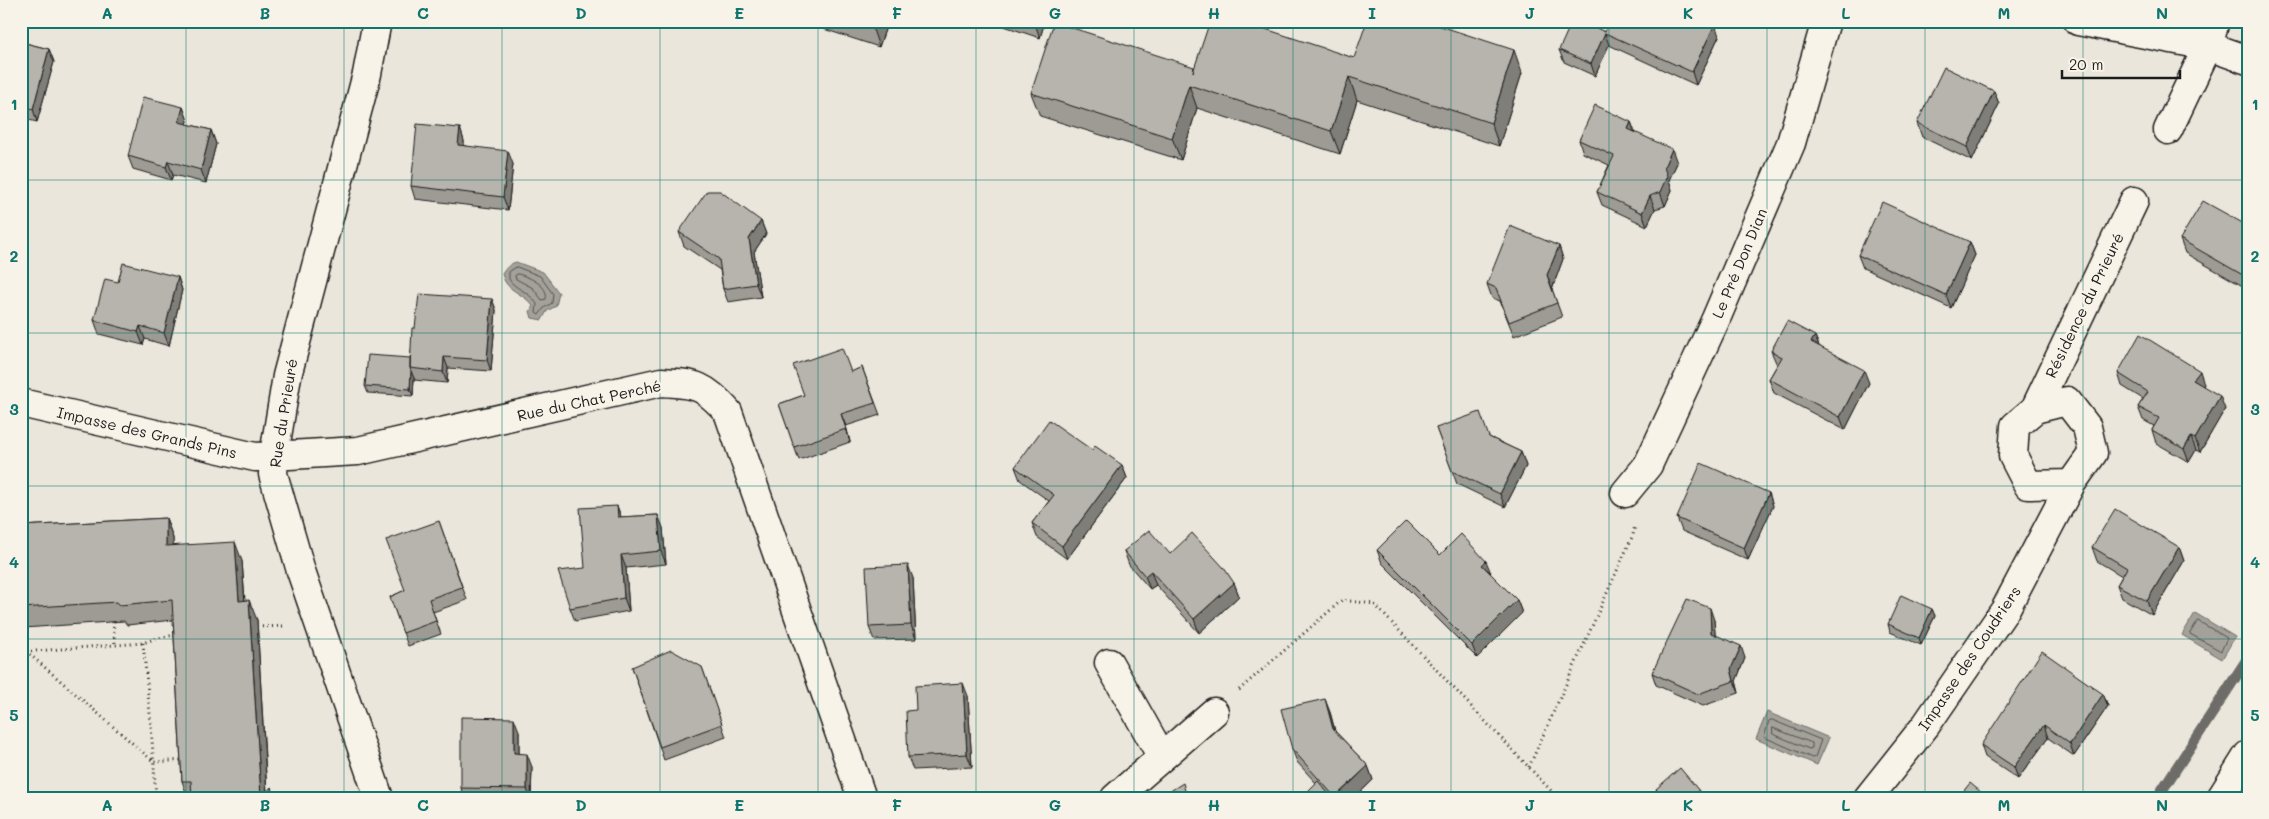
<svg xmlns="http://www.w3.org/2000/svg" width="2269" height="819" viewBox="0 0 2269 819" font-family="Mali,sans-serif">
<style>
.water{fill:#a3a19a;stroke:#6d6c68}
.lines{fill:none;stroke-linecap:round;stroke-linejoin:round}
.shore{stroke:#52514e;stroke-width:1}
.stream{stroke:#6d6c68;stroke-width:11}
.minor-casing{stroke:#1c1c1c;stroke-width:31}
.path{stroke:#1c1c1c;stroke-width:3;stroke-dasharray:1 4;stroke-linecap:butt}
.minor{stroke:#f7f3e8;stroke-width:28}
.wall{fill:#9d9b94;stroke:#1c1c1c}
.shaded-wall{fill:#7f7e78;stroke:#1c1c1c}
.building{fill:#b6b4ac;stroke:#1c1c1c}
.grid{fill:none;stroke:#0f766e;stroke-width:1;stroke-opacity:0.55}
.labels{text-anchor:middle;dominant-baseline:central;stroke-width:5;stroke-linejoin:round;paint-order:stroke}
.street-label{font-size:15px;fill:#1c1c1c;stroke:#f7f3e8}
.neatline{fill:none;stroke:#0f766e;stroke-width:2}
.grid-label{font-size:16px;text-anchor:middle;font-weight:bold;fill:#0f766e}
</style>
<rect width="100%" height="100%" fill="#eae6dc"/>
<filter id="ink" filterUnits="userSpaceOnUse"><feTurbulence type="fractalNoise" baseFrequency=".02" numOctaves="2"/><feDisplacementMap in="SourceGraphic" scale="10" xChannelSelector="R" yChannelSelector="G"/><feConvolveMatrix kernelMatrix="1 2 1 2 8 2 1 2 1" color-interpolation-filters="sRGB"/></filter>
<g filter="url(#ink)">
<path class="water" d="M516 262 543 272 559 293 556 306 547 311 542 320 532 318 530 311 533 306C523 292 506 292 502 274 506 268 509 264 516 262Z
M2195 613 2235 637 2222 659 2182 635Z
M1767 712 1829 738 1817 765 1756 739Z"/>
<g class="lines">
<path class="shore" d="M517 267 540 276 553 294 552 303 544 308 539 315 536 313 537 304C528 290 514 289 509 279V272Z
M518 274C529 277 549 285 546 299L542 300 533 288 516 279 515 276Z
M2198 621 2227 638 2221 651 2190 634Z
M1772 720 1821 740 1815 757 1812 758 1764 737 1769 721Z
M1773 728 1812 743V748L1809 749 1773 734Z"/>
<path class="stream" d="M2157 798 2248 658"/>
<defs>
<path id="minor" d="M377 21 367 74 287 376 274 455 273 474 301 571 379 798
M2078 21 2208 46 2248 60
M2168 130 2208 46 2215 21
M21 403 255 457 358 451 661 382C698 384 703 385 728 412L862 798
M2035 409 2134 201
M1625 493 1648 465 1715 321 1791 143 1826 21
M1109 663 1162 757
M1115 798 1214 712
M1868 798 1926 725 2005 610 2071 484 2093 453 2087 427 2067 401 2035 409 2015 426 2013 456 2028 485 2071 484
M2221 798 2248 755"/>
</defs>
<use href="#minor" class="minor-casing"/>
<path class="path" d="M113 622 115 645
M257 627 284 626
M143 643 151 724 156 798
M26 651 154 762 184 760
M21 652 143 643 157 638 176 635
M1239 690 1342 600 1374 604 1558 798
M1529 767 1633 535 1635 525"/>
<use href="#minor" class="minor"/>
</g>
<path class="wall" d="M799 21H888L879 47Z
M989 21H1045L1040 38Z
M1605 32 1719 36 1696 85 1609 45 1595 76 1564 62 1559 50Z
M21 42 49 49 54 62 37 122 21 118Z
M1354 58 1522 73 1499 146 1357 100 1340 154 1197 108 1181 160 1040 116 1031 93 1194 68Z
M1994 91 1999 104 1972 161 1922 137 1917 123Z
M183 107 188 121 187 124 211 130 216 144 206 183 173 175 171 180 133 169 128 156Z
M1631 122 1635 132 1677 163 1669 180 1672 190 1665 206 1655 209 1647 226 1602 205 1597 192 1609 165 1583 153 1579 140Z
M460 128 464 141V145L513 164 508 210 415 199 411 186Z
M761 221 766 234 754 252 761 297 728 302 723 289 720 270 684 246 679 232Z
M2248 226V289L2185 253 2180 239Z
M1970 242 1975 255 1951 308 1863 268 1858 255Z
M1559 246 1563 259 1552 289 1562 317 1514 336 1500 301 1492 298 1487 284Z
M178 277 182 290 169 346 145 339 143 345 99 334 94 320 118 282Z
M492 299 496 310 491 371 448 368 447 383 414 380V378L413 396 368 393 365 386 410 358 415 328Z
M1815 336 1819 346 1869 383 1845 430 1774 393 1769 379 1777 365 1771 351Z
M862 367 880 415 846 426 850 442 799 460 779 404 804 395Z
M2118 373 2204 384 2203 386 2225 409 2200 452 2196 450 2189 462 2156 443 2152 430 2154 426 2143 420 2138 407 2143 399 2122 386Z
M1436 428 1489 437 1521 452 1526 466 1505 507 1457 484Z
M1092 450 1122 465 1127 478 1067 559 1037 537 1032 523 1049 501 1020 480 1015 467Z
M1769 493 1773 506 1748 560 1682 531 1677 518Z
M617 506 621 517 658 515 663 528 666 564 626 568 629 611 575 621 570 608 585 568Z
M166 518 173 538V546L242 561 245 600 257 620 267 792 275 798H188L182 781 173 620 127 625 124 621 24 628 21 624V526Z
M439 521 467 600 433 612 441 634 408 646 390 597 405 590Z
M2092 547H2179L2184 561 2152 615 2122 598 2117 585 2122 576 2097 561Z
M1377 550 1440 555 1491 574 1517 600 1522 613 1477 658 1382 563Z
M1124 551 1170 554 1234 583 1239 596 1199 633 1156 585 1150 589 1129 565Z
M913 578 916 639 874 640 869 627Z
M1932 609 1935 616 1921 645 1890 632 1888 624Z
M1714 620 1715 635 1745 658 1736 681 1739 693 1703 706 1656 685 1652 673Z
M632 667H702L726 737 664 760Z
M2103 694 2108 706 2074 756 2048 738 2018 779 1985 757 1981 745Z
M968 696 972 767 913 770 908 757Z
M1330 712 1335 731 1368 766 1373 780 1354 798H1301L1316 783 1297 762 1292 749Z
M519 731V754L532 767 531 798H464L461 788Z
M1656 789 1705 798H1659Z"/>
<path class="shaded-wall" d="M870 21H888L879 47Z
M1034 21H1045L1040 38Z
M1715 24 1719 36 1696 85 1692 72Z
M1605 33 1609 45 1595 76 1591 64Z
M49 49 54 62 37 122 33 109Z
M1514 50 1522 73 1499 146 1491 123Z
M1349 77 1357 100 1340 154 1331 131Z
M1189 85 1197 108 1181 160 1172 138Z
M1994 91 1999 104 1972 161 1967 147Z
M183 107 188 121 184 135 179 122Z
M1631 122 1636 136 1628 129Z
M460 128 464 141 463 158 458 145Z
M211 130 216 144 206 183 201 170Z
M1672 149 1677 163 1669 180 1672 190 1665 206 1660 192 1664 167Z
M508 151 513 164 508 210 503 197Z
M168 161 173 175 171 180 166 167Z
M1650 196 1655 209 1647 226 1642 213Z
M761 221 766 234 754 252 761 297 756 284 749 239Z
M1970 242 1975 255 1951 308 1946 295Z
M1559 246 1563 259 1552 289 1547 275Z
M178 277 182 290 169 346 164 333Z
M492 299 496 310 491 371 487 360Z
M140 326 145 339 143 345 138 332Z
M1815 336 1820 349 1811 342Z
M444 357 448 368 447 383 443 372Z
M1864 370 1869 383 1845 430 1840 417Z
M411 371 414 378 413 396 410 389Z
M2200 371 2204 384 2198 393 2193 380Z
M2220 396 2225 409 2200 452 2195 439Z
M841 414 846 426 850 442 846 429Z
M2191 437 2196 450 2189 462 2184 449Z
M1521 452 1526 466 1505 507 1500 494Z
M1122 465 1127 478 1067 559 1062 546Z
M1769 493 1773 506 1748 560 1744 548Z
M617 506 622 519 618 517Z
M658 515 663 528 666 564 661 551Z
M166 518 173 538 174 565 166 546Z
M235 542 242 561 246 620 239 601Z
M2179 547 2184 561 2152 615 2147 601Z
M621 555 626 568 629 611 624 598Z
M1486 561 1491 573 1482 565Z
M908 565 913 578 916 639 911 625Z
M1151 571 1156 585 1150 589 1145 576Z
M1234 583 1239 596 1199 633 1194 619Z
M249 600 257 620 267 798H261Z
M1517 600 1522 613 1477 658 1472 645Z
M1710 608 1714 620 1716 645 1711 633Z
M1932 609 1935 616 1921 645 1919 638Z
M1741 646 1745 658 1736 681 1739 693 1734 681 1731 669Z
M963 683 968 696 972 767 967 754Z
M2103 694 2108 706 2074 756 2070 744Z
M1325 699 1330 712 1338 743 1333 729Z
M514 718 519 731V767L514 753Z
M2044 725 2048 738 2018 779 2014 767Z
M527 754 532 767 531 798H530L527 789Z
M1368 766 1373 780 1354 798H1335Z
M271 787 275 798H272Z"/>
<path class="building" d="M1210 21H1241L1354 58 1367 21H1425L1514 50 1491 123 1349 77 1331 131 1189 85 1172 138 1031 93 1054 22 1194 67 1193 72Z
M1572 21H1581L1605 32 1610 21H1708L1715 24 1692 72 1605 33 1591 64 1559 50Z
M21 42 49 49 33 109 21 106Z
M1944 67 1994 91 1967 147 1917 123Z
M143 97 183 107 179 122 211 130 201 170 168 161 166 167 128 156Z
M1595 105 1631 122 1628 129 1672 149 1664 167 1667 176 1660 192 1650 196 1642 213 1597 192 1614 156 1579 140Z
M417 124 460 128 458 145 508 151 503 197 411 186Z
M707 191H720L761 221 749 239 756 284 723 289 719 259 679 232Z
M2203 201 2248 226 2247 230 2248 231V278L2180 239Z
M1882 202 1970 242 1946 295 1858 255Z
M1510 226 1559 246 1547 275 1557 303 1509 322 1496 288 1487 284Z
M123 263 178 277 164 333 140 326 138 332 94 320 105 279 118 282Z
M419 294 492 299 487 360 444 357 443 372 410 368 412 328H415Z
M1787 321 1815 336 1811 342 1864 370 1840 417 1769 379 1782 357 1771 351Z
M2140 334 2200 371 2193 380 2220 396 2195 439 2191 437 2184 449 2152 430 2159 418 2138 407 2148 392 2118 373Z
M842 348 851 372 862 367 875 403 841 414 846 429 794 447 779 404 804 395 793 365Z
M368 355 410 358V368L411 371 410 389 365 386Z
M1480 412 1489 437 1521 452 1500 494 1452 471 1436 428Z
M1049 420 1092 450 1095 446 1122 465 1062 546 1032 523 1054 495 1015 467Z
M1701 463 1769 493 1744 548 1677 518Z
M617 506 618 517 658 515 661 551 621 555 624 598 570 608 558 571 585 568 580 508Z
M2115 509 2179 547 2147 601 2117 585 2127 568 2092 547Z
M166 518V546L235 542 239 601 249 600 261 798H192L191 781H182L172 600 120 605 117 602 21 608V526Z
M439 521 462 587 429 599 436 621 403 633 390 597 405 590 386 540Z
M1406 521 1440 555 1461 534 1486 561 1482 565 1517 600 1472 645 1377 550Z
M1149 530 1170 554 1192 533 1224 568 1234 583 1194 619 1151 571 1145 576 1124 551Z
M908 565 911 625 869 627 866 567Z
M1901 595 1932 609 1919 638 1888 624Z
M1687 599 1710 608 1711 633 1741 646 1731 669 1734 681 1698 694 1652 673Z
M671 650 702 667 722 724 660 747 632 667Z
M2042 651 2103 694 2070 744 2044 725 2014 767 1981 745Z
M963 683 967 754 908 757 906 711 916 710 915 686Z
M1325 699 1333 729 1368 766 1335 797 1292 749 1281 709Z
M461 717 514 718V753L527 754V789L461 788Z
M1680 768 1705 798H1660L1662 796 1656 789Z
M1318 781 1332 798H1301Z
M1183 783 1187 798H1159Z
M1970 783 1988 798H1958Z
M271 787 272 798H262Z"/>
</g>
<path class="grid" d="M186 21V798M344 21V798M502 21V798M660 21V798M818 21V798M976 21V798M1134 21V798M1293 21V798M1451 21V798M1609 21V798M1767 21V798M1925 21V798M2083 21V798M21 180H2248M21 333H2248M21 486H2248M21 639H2248"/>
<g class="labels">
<g class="street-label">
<text transform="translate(1739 263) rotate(-67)">Le Pré Don Dian</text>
<text transform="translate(2084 305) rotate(-64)">Résidence du Prieuré</text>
<text transform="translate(589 400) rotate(-12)">Rue du Chat Perché</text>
<text transform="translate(283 413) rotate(-81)">Rue du Prieuré</text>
<text transform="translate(147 432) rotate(13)">Impasse des Grands Pins</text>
<text transform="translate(1969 658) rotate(-56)">Impasse des Coudriers</text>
</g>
</g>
<rect width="2269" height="819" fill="none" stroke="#f7f3e8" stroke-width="55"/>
<path d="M2062 70v8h118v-8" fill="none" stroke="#1c1c1c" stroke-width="2.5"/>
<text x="2069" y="70" font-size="15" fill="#1c1c1c" stroke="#f7f3e8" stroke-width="4" paint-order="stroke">20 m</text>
<rect x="28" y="28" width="2214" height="764" class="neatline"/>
<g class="grid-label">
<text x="107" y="19">A</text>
<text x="265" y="19">B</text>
<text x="423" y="19">C</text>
<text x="581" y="19">D</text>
<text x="739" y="19">E</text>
<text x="897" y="19">F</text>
<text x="1055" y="19">G</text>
<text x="1214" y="19">H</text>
<text x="1372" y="19">I</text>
<text x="1530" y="19">J</text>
<text x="1688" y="19">K</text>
<text x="1846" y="19">L</text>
<text x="2004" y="19">M</text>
<text x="2162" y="19">N</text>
<text x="14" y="110">1</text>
<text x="2255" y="110">1</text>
<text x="14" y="262">2</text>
<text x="2255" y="262">2</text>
<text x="14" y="415">3</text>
<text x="2255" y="415">3</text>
<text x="14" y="568">4</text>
<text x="2255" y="568">4</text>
<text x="14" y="721">5</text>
<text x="2255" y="721">5</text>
<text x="107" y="811">A</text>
<text x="265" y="811">B</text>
<text x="423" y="811">C</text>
<text x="581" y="811">D</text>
<text x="739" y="811">E</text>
<text x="897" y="811">F</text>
<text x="1055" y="811">G</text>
<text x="1214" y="811">H</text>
<text x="1372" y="811">I</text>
<text x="1530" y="811">J</text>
<text x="1688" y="811">K</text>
<text x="1846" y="811">L</text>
<text x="2004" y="811">M</text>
<text x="2162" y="811">N</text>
</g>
</svg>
